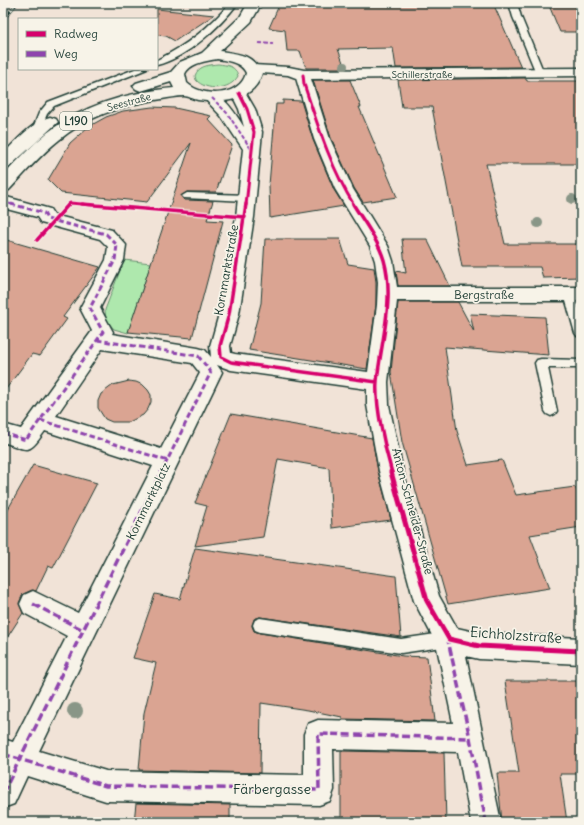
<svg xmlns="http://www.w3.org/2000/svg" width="584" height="825" viewBox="0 0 584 825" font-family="Delius,sans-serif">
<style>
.green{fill:#aee8ad;stroke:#669270}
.building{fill:#daa492;stroke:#1f3d34}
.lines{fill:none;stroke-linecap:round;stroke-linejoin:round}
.lane-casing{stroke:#1f3d34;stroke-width:3}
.street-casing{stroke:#1f3d34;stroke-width:3}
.primary-casing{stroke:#1f3d34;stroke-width:3}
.lane{fill:#f7f3e8;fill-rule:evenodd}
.street{fill:#f7f3e8;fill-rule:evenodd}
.primary{fill:#f7f3e8;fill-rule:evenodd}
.rail-casing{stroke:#1f3d34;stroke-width:3}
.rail{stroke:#f7f3e8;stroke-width:2;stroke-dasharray:6;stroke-linecap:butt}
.quiet-far2{stroke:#8e44ad;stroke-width:2;stroke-dasharray:4 2;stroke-linecap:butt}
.quiet-far1{stroke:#8e44ad;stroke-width:3;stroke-dasharray:5.5 3;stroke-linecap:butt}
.quiet{stroke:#8e44ad;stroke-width:3.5;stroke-dasharray:8 3.5;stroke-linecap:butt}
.cycleway-far2-casing{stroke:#f7f3e8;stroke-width:5}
.cycleway-far1-casing{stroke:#f7f3e8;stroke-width:6}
.cycleway-casing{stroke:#f7f3e8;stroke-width:8}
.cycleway-far2{stroke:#d6006c;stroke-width:3}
.cycleway-far1{stroke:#d6006c;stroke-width:3.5}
.cycleway{stroke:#d6006c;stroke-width:5}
.tree{fill:#899687}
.labels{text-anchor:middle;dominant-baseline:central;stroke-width:3.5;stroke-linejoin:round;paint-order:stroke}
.far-street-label{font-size:10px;fill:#1f3d34;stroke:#f7f3e8}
.shield{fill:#f7f3e8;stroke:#60746a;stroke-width:1}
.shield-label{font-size:11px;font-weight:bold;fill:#1f3d34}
.street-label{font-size:12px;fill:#1f3d34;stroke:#f7f3e8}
.near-street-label{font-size:14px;fill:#1f3d34;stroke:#f7f3e8}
</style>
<rect width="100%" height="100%" fill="#f1e3d7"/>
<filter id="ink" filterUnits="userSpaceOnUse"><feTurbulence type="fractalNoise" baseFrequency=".025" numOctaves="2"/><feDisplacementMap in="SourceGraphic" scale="8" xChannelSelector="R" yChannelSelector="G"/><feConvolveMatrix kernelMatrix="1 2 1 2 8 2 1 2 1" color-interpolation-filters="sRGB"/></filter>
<g filter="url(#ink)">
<path class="green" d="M218 64C227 65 236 66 238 76 230 91 206 91 196 80L195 76C198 66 208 65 218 64Z
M124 260 151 263 128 333 114 329 106 320 105 310Z"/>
<path class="building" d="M280 3H493L521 67 396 68 393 48 338 49 345 68H306L300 51H287L285 30 269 28Z
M548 3H581V32H560Z
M157 9 214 15 175 41 166 36 157 35Z
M525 78 527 81H581V164H486L505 244H581V277L543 278 540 267H462L432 107H402L398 80Z
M313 80H350L361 107H359L397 197 363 202 354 188 331 138Z
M283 100 301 101 313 140 334 190 344 206 270 218 269 185 276 104H283Z
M152 107 175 108 211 116 208 119 232 145 216 192H187L181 196 184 200 213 201 207 220 223 221 192 338 128 332 191 143 147 202 61 193 48 180 70 143 88 127 106 117 123 111Z
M3 239 100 267 63 317 67 319 40 356 32 354 3 393Z
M265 239H340L348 264 374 268 376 282V305L367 369 249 350 261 303Z
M402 239H427L450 286H398L396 271 406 273Z
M398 302H458L474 332 470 314 545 317 549 355 445 347 457 431 468 465 502 460 516 495 575 487 581 500V527L530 535 550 588 448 604 402 442 391 372Z
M129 381 136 382 143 385 148 390 151 395V402L148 409 143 415 129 422H112L105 419 98 408V401L101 394 113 385Z
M231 414 372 438 378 471 391 520 332 528 329 468 278 459 263 537 195 546 207 506 195 503Z
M33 465 97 483 53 568 48 566 36 591 32 590 23 594 19 603 23 613 3 644V518Z
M195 548 396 576 401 637 260 617 254 619 252 626 254 631 260 633 403 656 427 657 435 721 342 719V717L308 710 261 703 260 773 139 770 144 713 156 663 133 658 155 594 180 599Z
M505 681H577L581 703V774H560L567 822H502L497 773H519Z
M341 751 444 753 446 822H341Z
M136 803 230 805V822H134Z"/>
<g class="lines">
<defs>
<path id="lane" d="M230 3H238C220 27 186 58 157 65V60C186 46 210 27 230 3Z
M509 3H517L521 17 544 73 543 75H540L536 73 513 17Z
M135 69H147L54 106 47 114 38 135 35 136 31 133 39 113 48 102Z
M187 193 247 195 252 198 247 201 184 198 182 196Z
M569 290 573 291 581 315V337L577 336 575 333 564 294 565 291Z
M541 359 581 360V368H548L557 411 555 414 551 416 547 414 545 411 535 363 537 360Z
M260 618 401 639 449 632 454 634 456 639 454 644 449 646 401 653 260 632 255 630 253 625 255 620Z"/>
<path id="street" d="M253 65 289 67 304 70 581 68V76L311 79 330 139 353 189 388 246 393 261 397 287H581V301H397L388 382 389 405 403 471 439 596 457 628 479 633 581 638V664L479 659 466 656 501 822H471L458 752 333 749 334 790 330 801 319 805 106 801 27 776 14 804 3 808V739L13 742 67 636 24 613 20 604 24 595 33 591 78 613 153 466 45 431C28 455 30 451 3 442V424L21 429 92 331 80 308 106 260 108 247 100 239 41 223 37 217 3 208V196L50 209 54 215 112 230 126 245 124 260 100 308 113 332 112 334 198 348 205 350 211 357 210 346 219 314 236 217 243 149 221 116 204 98 207 95C223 91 236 115 244 127L239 109 231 93 234 90 239 88 244 90 255 109 262 132 254 217 239 314 230 346 231 353 235 354 368 372 377 305 378 282 375 261 370 246 335 189 314 139 296 78 288 75 248 72 246 69 248 66ZM102 349 192 363 200 373 161 449 56 416ZM217 365 231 370 367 389V405L379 471 414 601 436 643 453 723 318 720 308 724 304 734V775L106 771 39 751 222 372Z"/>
<path id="primary" d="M248 3H262L251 22 220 51C240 54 251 54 262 73 254 101 223 104 198 100 193 99 188 96 184 96 177 96 169 98 162 99 125 104 88 116 59 140 40 155 25 173 9 190L3 192V176C17 161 31 146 47 133 83 105 129 92 174 88L171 82 141 91 136 89 133 86 136 83 171 72 180 62 202 53 240 17ZM217 59C228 61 241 62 246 73 240 97 203 98 187 83L185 74C190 63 206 61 217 59Z
M50 117 56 119 58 122 9 167 3 168V154C16 141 32 122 50 117Z"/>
</defs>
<use href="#lane" class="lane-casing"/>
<use href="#street" class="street-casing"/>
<use href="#primary" class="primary-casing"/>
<use href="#lane" class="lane"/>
<use href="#street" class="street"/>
<use href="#primary" class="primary"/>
<defs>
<path id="rail" d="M3 20 17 3"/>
</defs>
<use href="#rail" class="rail-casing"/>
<use href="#rail" class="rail"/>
<path class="quiet-far2" d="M259 43 273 44
M212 98 227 113 251 149
M3 202 14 205"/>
<path class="quiet-far1" d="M97 340 198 356 211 372
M40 420 168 461
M3 433 26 440 103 332 90 308 115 260 117 245 106 234 47 219 44 213 11 204
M161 473 211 372"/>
<path class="quiet" d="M33 604 83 630
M447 636 470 738 486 822
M3 754 106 786 319 790 318 734 470 738
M3 793 161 472"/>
<defs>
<path id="cycleway-far2" d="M303 75 304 84C318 126 331 168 354 205
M239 93 247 109 254 132 246 205
M68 205 70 203 93 205"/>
<path id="cycleway-far1" d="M82 204 245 217
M246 204 229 314 220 346 221 357 231 362 377 382
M353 204C364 222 378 240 384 260 395 299 381 341 377 381 375 405 385 449 392 473
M37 240 69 204"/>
<path id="cycleway" d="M391 472 427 601 449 639 479 646 581 651"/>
</defs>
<use href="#cycleway-far2" class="cycleway-far2-casing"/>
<use href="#cycleway-far1" class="cycleway-far1-casing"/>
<use href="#cycleway" class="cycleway-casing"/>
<use href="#cycleway-far2" class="cycleway-far2"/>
<use href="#cycleway-far1" class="cycleway-far1"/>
<use href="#cycleway" class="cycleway"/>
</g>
<g class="tree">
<circle cx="344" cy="66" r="4"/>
<circle cx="572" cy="199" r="5"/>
<circle cx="538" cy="223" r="5"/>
<circle cx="75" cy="711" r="8"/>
</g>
</g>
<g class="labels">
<g class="far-street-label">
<text x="422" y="74">Schillerstraße</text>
<text transform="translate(129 102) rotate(-15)">Seestraße</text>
</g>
<rect class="shield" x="60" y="112" width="32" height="18" rx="3"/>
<g class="shield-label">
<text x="76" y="121">L190</text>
</g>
<g class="street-label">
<text transform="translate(226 270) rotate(-80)">Kornmarktstraße</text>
<text x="484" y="294">Bergstraße</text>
<text transform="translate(148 501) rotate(-64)">Kornmarktplatz</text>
<text transform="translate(413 511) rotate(75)">Anton-Schneider-Straße</text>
</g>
<g class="near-street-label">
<text transform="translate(516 635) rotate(4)">Eichholzstraße</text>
<text x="272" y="789">Färbergasse</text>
</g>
</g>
<rect width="584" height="825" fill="none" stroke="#f7f3e8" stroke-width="16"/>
<rect x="8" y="8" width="568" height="809" fill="none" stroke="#1f3d34" stroke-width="1.5" filter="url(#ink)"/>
<rect x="18" y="18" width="140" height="52" fill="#f7f3e8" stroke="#a1aaa0"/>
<rect x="26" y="31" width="20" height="6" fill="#d6006c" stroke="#a1aaa0"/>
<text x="54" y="38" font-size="12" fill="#1f3d34">Radweg</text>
<rect x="26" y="51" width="20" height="6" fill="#8e44ad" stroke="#a1aaa0"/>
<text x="54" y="58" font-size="12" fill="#1f3d34">Weg</text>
</svg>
